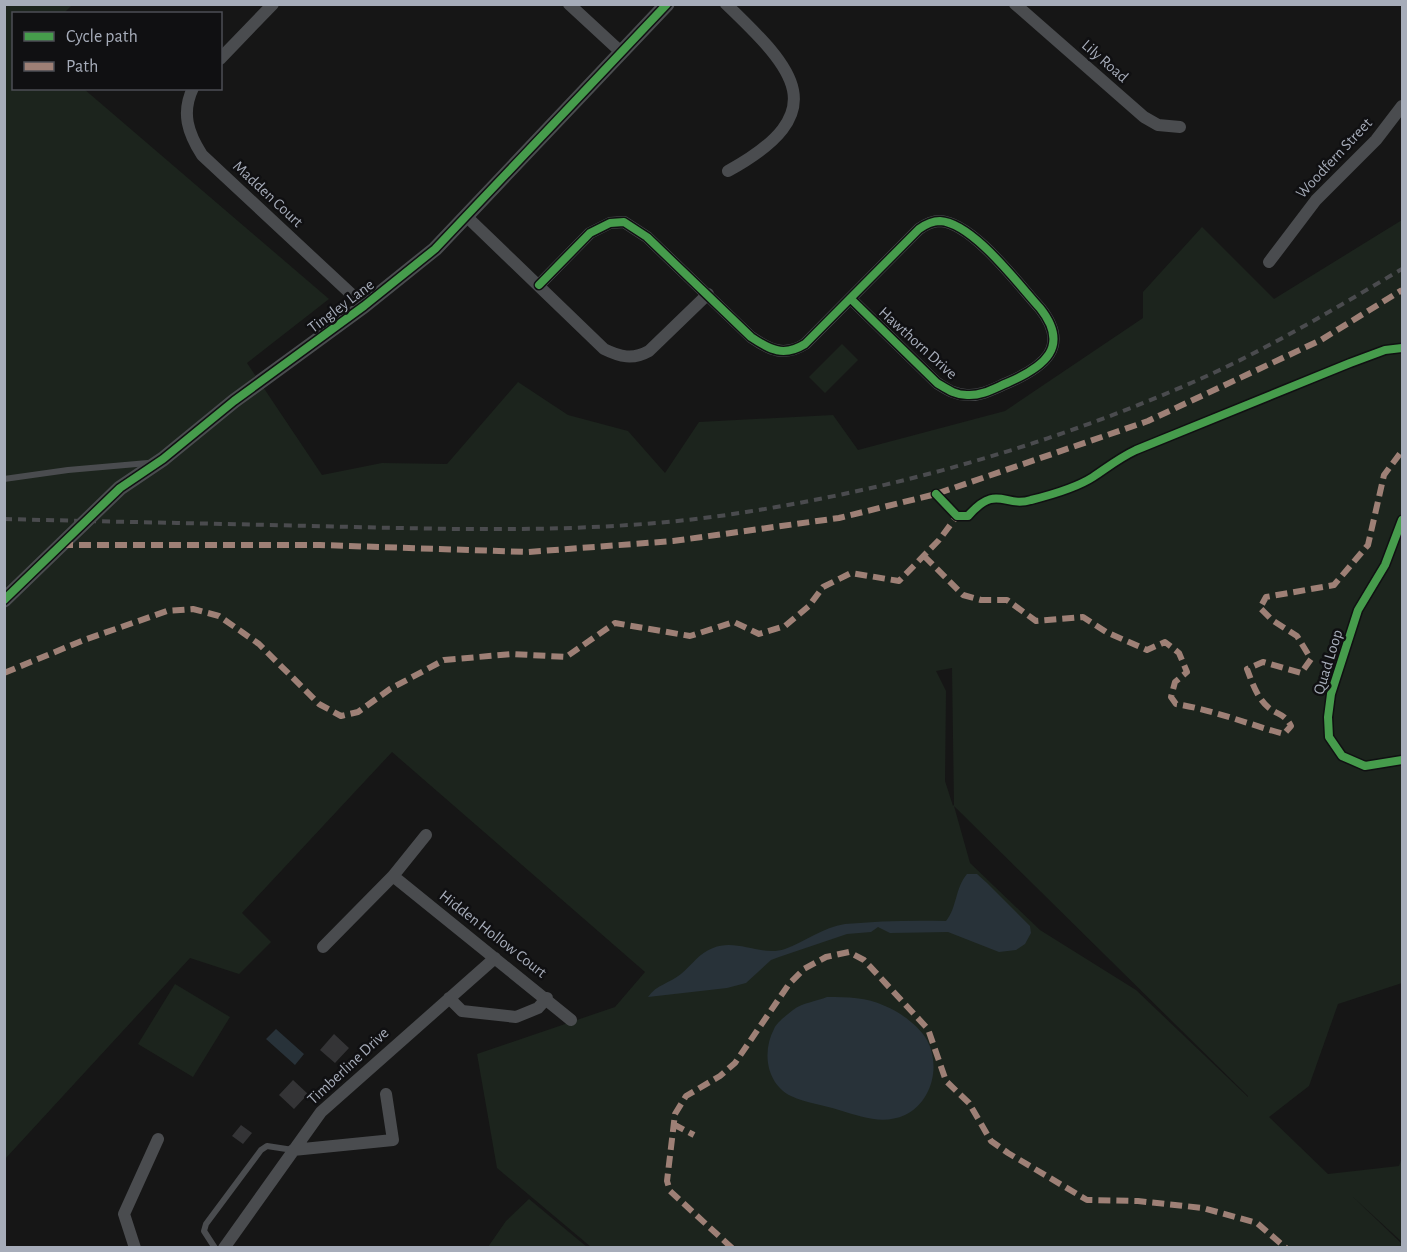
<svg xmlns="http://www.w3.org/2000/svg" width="1407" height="1252" viewBox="0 0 1407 1252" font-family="'Alegreya Sans',sans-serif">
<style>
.green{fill:#1c241d;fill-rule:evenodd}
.water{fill:#283239}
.building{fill:#343436}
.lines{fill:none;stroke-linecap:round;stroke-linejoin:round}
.service{stroke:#4a4c4f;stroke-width:6}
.minor{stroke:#4a4c4f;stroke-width:12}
.tertiary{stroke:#4a4c4f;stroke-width:15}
.rail{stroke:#4a4b4e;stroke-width:4;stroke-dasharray:8 6;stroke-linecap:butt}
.quiet{stroke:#9e8076;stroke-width:6;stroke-dasharray:12 6;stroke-linecap:butt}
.cycleway-casing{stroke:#101012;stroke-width:11}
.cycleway{stroke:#469c4c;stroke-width:8}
.labels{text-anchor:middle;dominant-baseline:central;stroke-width:5;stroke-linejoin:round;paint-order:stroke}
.street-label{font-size:16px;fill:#a6acb9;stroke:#101012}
</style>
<rect width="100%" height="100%" fill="#161616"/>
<path class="green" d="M5 5H72L64 13 14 14V88L84 89 329 299 247 363 322 475 382 463 447 464 518 382 568 415 628 431 665 473 699 422 833 415 858 450 1005 411 1143 318V292L1202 227 1274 299 1402 220V983L1338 1004 1309 1086 1269 1117 1328 1174 1399 1166 1402 1158V1242L1352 1196 1402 1244V1247H591L497 1168 477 1054 615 1007 645 972 392 752 242 913 271 942 239 974 190 958 5 1159ZM952 668 954 805 953 806 945 781 946 691 936 671ZM954 806 1248 1096V1097L1136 990 1040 930 970 863Z
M842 344 858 360 825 393 809 377Z
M175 984 230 1017 193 1077 138 1044Z
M529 1199 587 1247H488L506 1221Z"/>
<path class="water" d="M967 874H977L987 883 1030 926 1031 933 1025 944 1016 950 999 952 948 932 890 933 878 927 871 932 847 934 779 957 771 960 746 983 727 988 648 997C656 985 670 983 681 974 692 965 699 953 713 948 737 938 761 957 785 949 805 942 823 927 845 924 878 921 911 920 946 921 957 908 955 888 967 874Z
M827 997C848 997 866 997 885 1006 900 1012 919 1026 927 1040 941 1066 932 1102 905 1115 883 1125 862 1117 839 1110 824 1105 806 1103 791 1096 766 1083 762 1052 774 1029 777 1022 787 1015 793 1010 802 1003 817 1001 827 997Z
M276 1029 304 1054 295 1065 266 1039Z"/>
<path class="building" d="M334 1034 349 1048 335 1063 320 1050Z
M293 1080 308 1094 294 1109 279 1095Z
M241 1125 252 1133 243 1144 232 1136Z"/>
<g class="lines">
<path class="service" d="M4 479 68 470 148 463
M215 1248 204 1231 206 1224 261 1150 267 1146 293 1150"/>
<path class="minor" d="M569 4 622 53
M726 4C795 70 835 112 728 171
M1015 4 1144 117 1158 125 1180 127
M220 59 273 4
M193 88C181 113 188 133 202 155L364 306
M466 216 604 349C620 357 633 360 649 351L708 294
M1269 262 1316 200 1376 140 1402 106
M539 285 590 233 610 223 624 222 647 237 751 337C770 350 784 357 805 344L919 229C926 224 932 221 940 221 973 223 1018 284 1040 308 1071 347 1044 367 1007 383 995 388 982 396 967 395 955 395 947 389 937 383L851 299
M393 876 571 1020
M323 947 393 876 426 835
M449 998 462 1011 516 1017 538 1008 547 998
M293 1150 393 1140 386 1094
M135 1248 124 1214 158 1139
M224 1248 321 1112 495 958"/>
<path class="tertiary" d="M4 600 120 488 163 459 234 401 364 306 435 249 667 4"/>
<path class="rail" d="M4 519C121 522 237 524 354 527 484 530 616 533 746 512 899 488 1049 445 1191 383 1265 351 1334 309 1402 269"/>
<path class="quiet" d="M61 545H320L528 552 673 541 839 518 936 494 1148 421 1321 340 1402 290
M924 556 963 595 981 600H1007L1036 621 1083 617 1106 632 1147 650 1165 642 1179 653 1187 672 1175 682 1171 697 1176 704C1213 710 1248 724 1284 734L1291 726C1285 714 1278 715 1269 708 1257 698 1252 682 1247 669L1263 662 1301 673 1311 659 1297 636 1272 620 1260 608 1266 597 1334 585 1368 545 1384 475 1402 451
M4 673 84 640 167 611 193 609 219 616 259 644 319 704 341 716 358 712 390 689 444 660 512 654 566 657 615 623 690 636 734 622 759 634 785 626 809 606 823 587 851 573 899 581 939 540 957 516
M673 1124 694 1135
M732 1248 670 1191 667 1181 675 1114 686 1096 720 1076 735 1063 789 984 804 969 826 957 849 952 864 960 928 1029 946 1081 969 1103 991 1141 1008 1153 1087 1200 1138 1201 1203 1208 1257 1223 1286 1248"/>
<defs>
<path id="cycleway" d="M539 285 590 233 610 223 624 222 647 237 751 337C770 350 784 357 805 344L919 229C926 224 932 221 940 221 973 223 1018 284 1040 308 1071 347 1044 367 1007 383 995 388 982 396 967 395 955 395 947 389 937 383L851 299
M936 494 957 516H968C997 483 1004 508 1031 500 1051 495 1076 488 1093 477 1108 467 1119 458 1136 450L1350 363 1385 350 1402 348
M1402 520 1385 565 1358 610 1331 694 1328 717 1329 737 1342 756 1365 766 1402 760
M4 600 120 488 163 459 234 401 364 306 435 249 667 4"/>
</defs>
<use href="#cycleway" class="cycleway-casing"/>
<use href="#cycleway" class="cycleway"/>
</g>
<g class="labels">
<g class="street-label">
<text transform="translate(1105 61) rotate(41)">Lily Road</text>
<text transform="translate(1334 158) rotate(-47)">Woodfern Street</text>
<text transform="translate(268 194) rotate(43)">Madden Court</text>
<text transform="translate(341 306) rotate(-37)">Tingley Lane</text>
<text transform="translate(918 343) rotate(42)">Hawthorn Drive</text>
<text transform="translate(1328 662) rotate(-73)">Quad Loop</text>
<text transform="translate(493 934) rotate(38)">Hidden Hollow Court</text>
<text transform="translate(348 1066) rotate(-43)">Timberline Drive</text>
</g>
</g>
<rect width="1407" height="1252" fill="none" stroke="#a6acb9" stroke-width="12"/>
<rect x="12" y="12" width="210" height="78" fill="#101012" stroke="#4c4e55" stroke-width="1.5"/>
<rect x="24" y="32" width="30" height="9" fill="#469c4c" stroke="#4c4e55" stroke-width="1.5"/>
<text x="66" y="42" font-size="18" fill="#a6acb9">Cycle path</text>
<rect x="24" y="62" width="30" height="9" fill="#9e8076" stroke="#4c4e55" stroke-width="1.5"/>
<text x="66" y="72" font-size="18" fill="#a6acb9">Path</text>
</svg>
